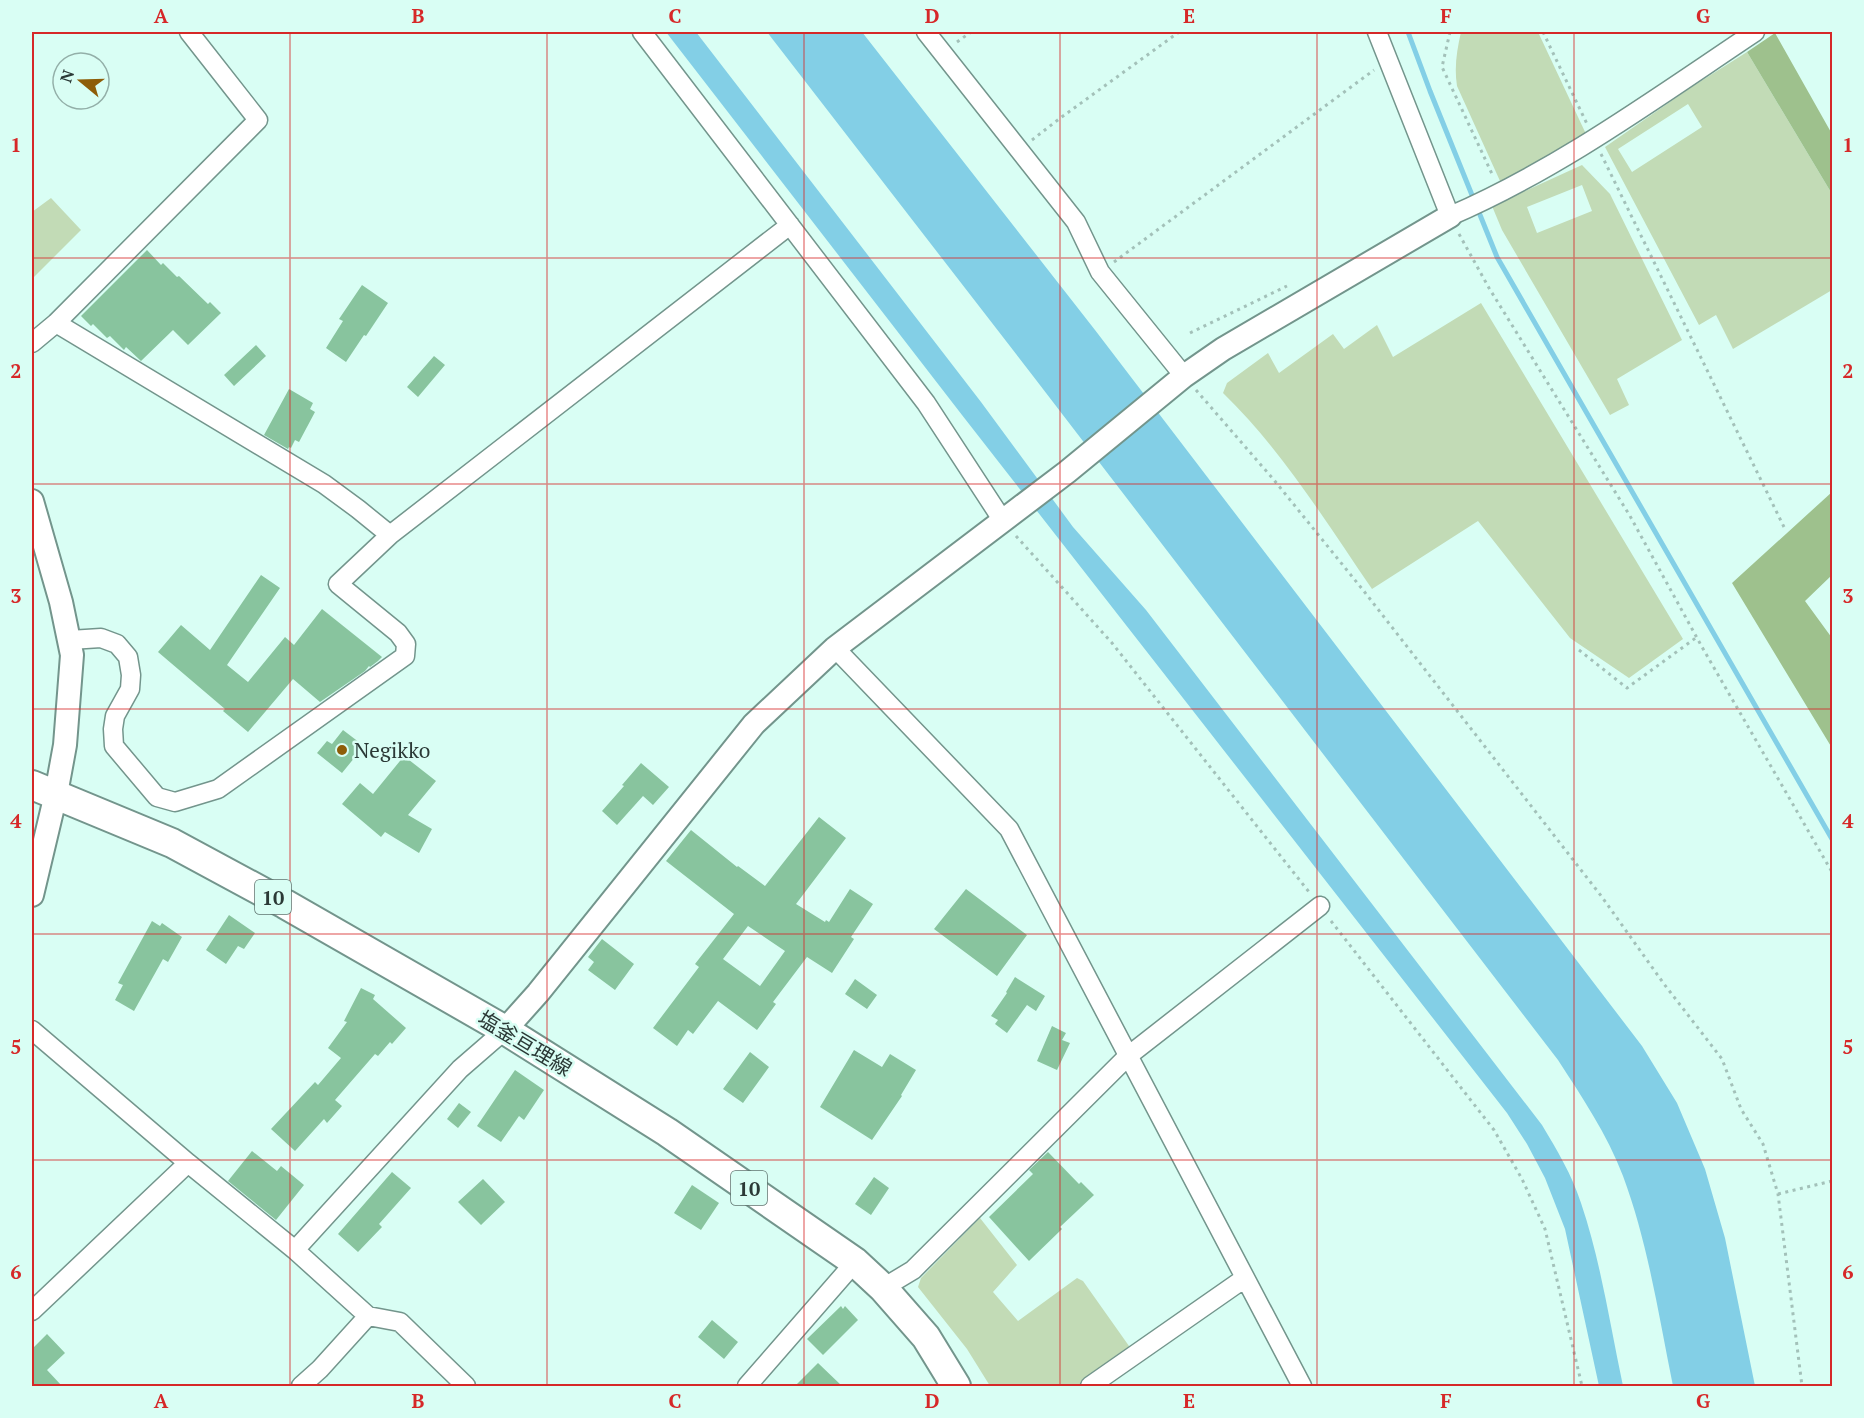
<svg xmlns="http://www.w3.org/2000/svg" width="1864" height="1418" viewBox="0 0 1864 1418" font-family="'PT Serif','Noto Sans JP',serif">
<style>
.green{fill:#c2dbb6;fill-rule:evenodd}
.forest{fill:#9ec18d}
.water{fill:#83cfe6}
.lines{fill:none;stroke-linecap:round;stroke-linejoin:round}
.stream{stroke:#83cfe6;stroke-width:5}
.building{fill:#88c49e;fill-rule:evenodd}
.minor-casing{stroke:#73958c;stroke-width:21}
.tertiary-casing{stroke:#73958c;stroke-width:26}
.primary-casing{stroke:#73958c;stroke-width:32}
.path{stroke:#a3c1b9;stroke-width:3;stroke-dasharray:3 4.5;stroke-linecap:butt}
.minor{stroke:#fff;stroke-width:18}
.tertiary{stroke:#fff;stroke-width:22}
.primary{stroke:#fff;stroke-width:28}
.grid{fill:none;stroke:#d62828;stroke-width:1.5;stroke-opacity:0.55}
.poi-dot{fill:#8e5d08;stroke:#d9fef4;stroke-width:2}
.labels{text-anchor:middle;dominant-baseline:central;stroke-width:5;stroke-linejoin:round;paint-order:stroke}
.shield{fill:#d9fef4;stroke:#5f746f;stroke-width:1.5}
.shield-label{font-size:20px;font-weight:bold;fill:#2b3936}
.poi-label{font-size:21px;fill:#2b3936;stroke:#d9fef4;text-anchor:start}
.street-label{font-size:21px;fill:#2b3936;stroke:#d9fef4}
.neatline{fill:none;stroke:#d62828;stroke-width:2}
.grid-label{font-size:20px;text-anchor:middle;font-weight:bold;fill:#d62828}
</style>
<rect width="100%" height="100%" fill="#d9fef4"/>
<path class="green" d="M1461 32H1538L1586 134 1506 181H1500L1457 86C1454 67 1457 50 1461 32Z
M1747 52 1832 194V290L1733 349 1716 315 1699 325 1605 147 1690 88ZM1688 104 1702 127 1632 172 1618 149Z
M1582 165 1610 194 1682 340 1617 379 1629 405 1610 415 1502 230 1492 206ZM1582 185 1592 211 1537 233 1527 207Z
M51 198 81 230 32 279V212Z
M1481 303 1683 639 1629 678 1570 638 1478 521 1372 589C1326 522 1282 450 1223 393L1227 383 1268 353 1279 373 1333 334 1344 349 1377 325 1393 357Z
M980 1218 1017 1265 993 1292 1018 1321 1077 1278 1083 1281 1129 1346 1125 1356 1083 1386H990L967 1349 918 1287 921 1278Z"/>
<path class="forest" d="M1775 33 1832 134V194L1747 52Z
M1832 492V575L1805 601 1832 638V748L1732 583Z"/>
<path class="water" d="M666 32H696L981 402 1073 527 1146 610 1542 1125C1557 1150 1572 1175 1581 1203 1601 1262 1610 1325 1623 1386H1599L1565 1229 1545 1178 1527 1144 1507 1113 962 415Z
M767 32H862L1095 330 1642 1046 1677 1103 1705 1169 1725 1238 1755 1386H1673C1659 1317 1648 1243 1623 1176 1607 1134 1582 1097 1558 1060L1033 376Z"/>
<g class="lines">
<path class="stream" d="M1408 32 1430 91 1497 257 1832 839"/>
</g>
<path class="building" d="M147 250 161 265 163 263 177 277 179 276 208 304 210 302 221 313 188 345 173 330 141 361 126 347 124 350 110 336 107 338 93 324 91 326 81 316Z
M362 285 388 303 366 336 364 335 346 362 326 348 343 321 339 319Z
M256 345 266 356 234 386 224 375Z
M434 356 445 365 418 397 407 387Z
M289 389 313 403 310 409 315 412 299 442 295 440 291 448 289 447 288 449 264 435Z
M261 575 280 588 227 665 248 682 285 637 294 645 322 609 382 657 378 661 370 667 369 666 365 671 320 702 293 679 248 732 223 711 225 709 158 652 181 625 210 650Z
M343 730 364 746 342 773 317 753 327 741 332 744Z
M404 756 436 781 408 815 432 829 419 853 385 832 381 837 342 804 360 783 373 794Z
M641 763 669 787 653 805 643 796 617 825 602 811 624 786 622 785Z
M819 817 846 838 796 904 825 922 826 920 829 922 850 889 873 904 851 937 854 939 832 973 807 957 773 1002 776 1004 757 1030 718 1001 693 1034 688 1030 677 1046 653 1028 699 967 695 964 734 914 666 861 691 830 737 867 738 866 765 886ZM748 926 785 951 760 986 723 959Z
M966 889 1027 935 997 976 934 929Z
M229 915 255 933 244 949 238 946 226 964 206 950Z
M152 921 160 926 162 923 182 937 168 962 163 959 134 1011 115 1000 123 985 118 983Z
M602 939 634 964 615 990 588 970 594 962 588 957Z
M1015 977 1045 996 1036 1011 1027 1005 1007 1033 995 1024 998 1020 991 1016 1007 993 1006 992Z
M855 979 877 995 867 1009 845 994Z
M361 988 375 995 373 999 406 1028 392 1044 390 1042 378 1056 375 1054 335 1100 342 1106 327 1123 324 1119 295 1151 271 1129 315 1082 318 1085 341 1058 328 1048 347 1022 344 1021Z
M1052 1026 1066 1033 1062 1040 1070 1043 1057 1070 1037 1061Z
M854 1050 882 1067 890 1054 916 1070 901 1095 902 1096 872 1140 820 1107Z
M750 1052 769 1067 743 1103 723 1089Z
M515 1070 544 1090 524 1120 519 1116 501 1142 477 1126Z
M459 1103 471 1112 458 1128 447 1119Z
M252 1151 277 1171 281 1166 304 1185 276 1220 228 1181Z
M1048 1152 1079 1184 1081 1182 1094 1195 1060 1227 1062 1229 1029 1261 989 1217 1033 1174 1029 1170Z
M392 1172 411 1188 379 1224 382 1227 358 1252 338 1234Z
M874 1177 889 1188 871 1215 855 1204Z
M483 1179 505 1202 481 1225 458 1202Z
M692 1185 719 1203 701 1230 674 1213Z
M841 1306 843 1309 845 1306 858 1320 823 1355 807 1339Z
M712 1320 738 1342 724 1359 698 1337Z
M47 1334 65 1353 47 1370 62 1386H32V1349Z
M818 1363 842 1386H795Z"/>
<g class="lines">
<defs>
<path id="minor" d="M642 32 926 403 1003 521
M926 32 1076 222 1100 272 1184 376
M1377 32 1450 216C1559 169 1656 98 1755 32
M56 323 324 484 358 509 390 535
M32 343 56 323 258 120 189 32
M70 640 101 638 117 644 128 657 131 675 130 689 115 716 113 729 114 746 157 797 175 802 218 789 405 656 406 644 398 633 338 584 390 535 790 225
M835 648 1009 829 1302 1386
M32 1030 188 1163 295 1250 368 1316 320 1369 301 1386
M295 1250 460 1069 505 1030
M883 1288 913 1270 1128 1056 1320 906
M32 1311 188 1163
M368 1316 400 1322 466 1386
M747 1386 855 1262
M1090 1386 1245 1278"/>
<path id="tertiary" d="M32 501 61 602 72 655 65 745 56 794 32 895
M505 1030 538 993 754 724 835 648 1067 472 1184 376 1223 349 1450 216"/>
<path id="primary" d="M32 785 172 843 285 904 505 1030 667 1132 855 1262 883 1288 926 1337 956 1386"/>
</defs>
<use href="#minor" class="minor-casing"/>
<use href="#tertiary" class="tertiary-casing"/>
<use href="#primary" class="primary-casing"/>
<path class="path" d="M1450 32 1442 67 1493 176
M1543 32 1587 124
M957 42 971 32
M1032 140 1059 119 1179 32
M1601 154 1784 527
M1459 234 1489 288 1630 516 1702 647 1832 872
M1114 262 1374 70
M1190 333 1287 286
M1196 390 1274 480 1363 590 1602 897 1664 984 1722 1059 1741 1109 1763 1144 1778 1194 1802 1386
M1016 536 1112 643 1309 892
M1579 650 1627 688 1697 637
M1331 921 1494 1130 1522 1179 1545 1229 1582 1386
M1778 1194 1832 1181"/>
<use href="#minor" class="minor"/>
<use href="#tertiary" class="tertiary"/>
<use href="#primary" class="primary"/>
</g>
<path class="grid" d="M290 32V1386M547 32V1386M804 32V1386M1060 32V1386M1317 32V1386M1574 32V1386M32 258H1832M32 484H1832M32 709H1832M32 934H1832M32 1160H1832"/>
<circle class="poi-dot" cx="342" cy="750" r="6"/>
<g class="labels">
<g class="shield">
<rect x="255" y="880" width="36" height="34" rx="4.5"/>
<rect x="731" y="1171" width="36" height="34" rx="4.5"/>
</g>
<g class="shield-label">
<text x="273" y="897">10</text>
<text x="749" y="1188">10</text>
</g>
<g class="poi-label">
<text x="354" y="750">Negikko</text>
</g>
<g class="street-label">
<text transform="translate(525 1043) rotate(31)">塩釜亘理線</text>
</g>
</g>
<rect width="1864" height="1418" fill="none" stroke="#d9fef4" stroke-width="66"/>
<g transform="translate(81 81) rotate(289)"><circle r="28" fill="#d9fef4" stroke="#93afa8" stroke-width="1.5"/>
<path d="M0-4.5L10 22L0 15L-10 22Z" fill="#8e5d08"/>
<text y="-9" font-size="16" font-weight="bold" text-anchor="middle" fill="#2b3936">N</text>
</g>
<rect x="33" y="33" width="1798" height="1352" class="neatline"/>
<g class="grid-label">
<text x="161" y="23">A</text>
<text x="418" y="23">B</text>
<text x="675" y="23">C</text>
<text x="932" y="23">D</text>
<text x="1189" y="23">E</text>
<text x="1446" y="23">F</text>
<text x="1703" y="23">G</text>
<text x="16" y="152">1</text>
<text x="1848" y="152">1</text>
<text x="16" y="378">2</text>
<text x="1848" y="378">2</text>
<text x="16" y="603">3</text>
<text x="1848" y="603">3</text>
<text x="16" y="828">4</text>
<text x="1848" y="828">4</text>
<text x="16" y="1054">5</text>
<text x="1848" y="1054">5</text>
<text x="16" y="1279">6</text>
<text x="1848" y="1279">6</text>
<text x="161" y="1408">A</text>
<text x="418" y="1408">B</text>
<text x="675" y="1408">C</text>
<text x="932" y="1408">D</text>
<text x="1189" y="1408">E</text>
<text x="1446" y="1408">F</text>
<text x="1703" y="1408">G</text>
</g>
</svg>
